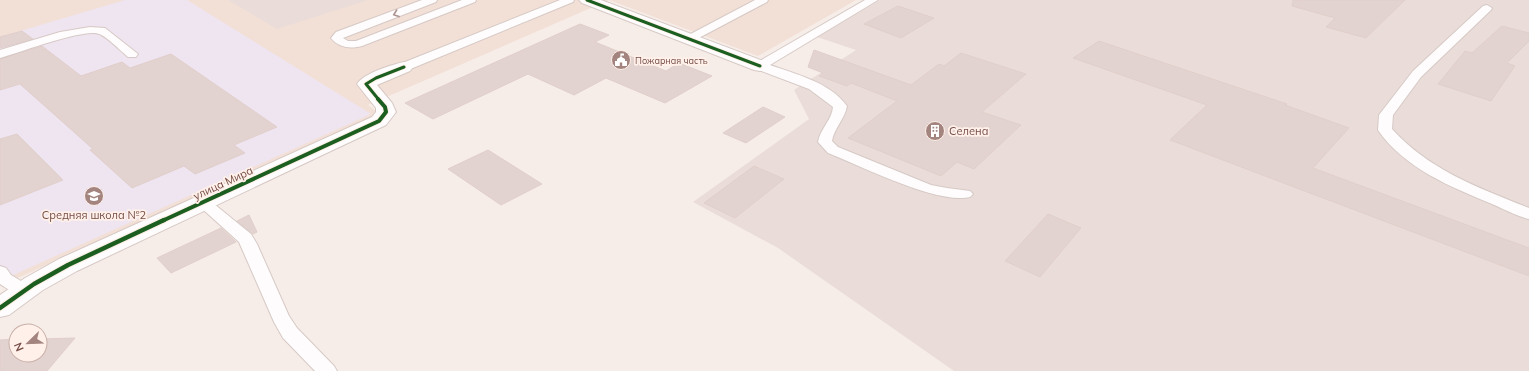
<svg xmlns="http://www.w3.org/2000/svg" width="1529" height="371" viewBox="0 0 1529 371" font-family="Mulish,sans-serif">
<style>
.residential{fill:#f2dfd6}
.industrial{fill:#eaddd9}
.education{fill:#efe5f1}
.building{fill:#e3d3d0;stroke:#e0ceca}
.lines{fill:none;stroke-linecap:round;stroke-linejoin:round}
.lane-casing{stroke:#d6c9c5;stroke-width:2}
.street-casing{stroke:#d6c9c5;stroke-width:2}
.lane{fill:#fefcfc;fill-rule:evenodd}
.street{fill:#fefcfc;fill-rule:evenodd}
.cycleway-far2-casing{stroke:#fff1e9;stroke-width:5}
.cycleway-far1-casing{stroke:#fff1e9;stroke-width:6}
.cycleway-casing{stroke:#fff1e9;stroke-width:7}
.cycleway-far2{stroke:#1b5e20;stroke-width:3}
.cycleway-far1{stroke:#1b5e20;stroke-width:4}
.cycleway{stroke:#1b5e20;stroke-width:4.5}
.oneway{stroke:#ac928f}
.labels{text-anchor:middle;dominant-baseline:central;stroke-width:3.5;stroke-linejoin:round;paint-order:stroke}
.far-poi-label{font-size:9px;fill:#764c47;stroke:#fff1e9;text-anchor:start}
.poi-label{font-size:11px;fill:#764c47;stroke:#fff1e9;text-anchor:start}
.street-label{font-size:11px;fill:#764c47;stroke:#fff1e9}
</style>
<rect width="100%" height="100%" fill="#f7ede8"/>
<path class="residential" d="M0 0H609L368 105 380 114 0 286Z
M609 0H856L758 56Z"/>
<path class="industrial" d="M228 0H368L277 29Z
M880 0H1529V371H954L778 248 693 202 809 119 794 90 856 50 817 37Z"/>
<path class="education" d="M125 0H187L371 114 0 281V37Z"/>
<path class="building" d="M1293 0H1405L1366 38 1326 27 1335 18 1292 6Z
M898 6 934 18 901 38 864 24Z
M580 24 609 35 595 42 666 71 679 63 712 76 665 103 606 78 574 95 528 74 433 119 405 103Z
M1502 26 1529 33V41L1507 63 1515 66 1491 101 1438 84 1465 51 1472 53Z
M22 31 33 39 0 48V37Z
M1099 41 1287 104 1285 105 1349 128 1313 168 1529 248V276L1170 140 1207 105 1073 58Z
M42 46 81 76 122 62 130 68 171 54 277 127 234 145 245 153 195 174 184 166 132 188 90 150 93 149 20 84 0 90V59Z
M814 50 911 85 939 64 944 66 961 53 1026 74 982 112 1021 125 974 169 957 162 941 176 848 138 897 101 851 83 847 86 819 76 823 73 808 67Z
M763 107 785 117 746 143 723 133Z
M17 134 63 180 0 205V139Z
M488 150 542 184 501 205 448 169Z
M754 166 784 179 735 218 704 203Z
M1048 214 1081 228 1040 277 1005 261Z
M249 215 257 232 253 234 237 221Z
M221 228 236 242 171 273 157 258Z
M75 338 47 371H0V340L16 339V355H40V339Z"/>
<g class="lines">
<defs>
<path id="lane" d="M422 0H437L436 2 343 38 348 41H356L462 0H476L475 2 362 46C351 49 339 48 331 38L336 32Z
M560 0H574L573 2 408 70H400L398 67 400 64Z
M755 0H768L767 2 693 41H685L683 39 685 37Z
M865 0H878L770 65C795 74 830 82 847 106 845 119 834 128 832 141L838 147 931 185 947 188 970 191 973 194 970 197C938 205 861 166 828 153L818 142C820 129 832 120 833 107L809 89 756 69 754 66 756 63Z
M1487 5 1492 8 1491 10 1421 77 1393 115 1392 129C1429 170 1479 188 1529 208V219C1516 216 1504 209 1492 204 1451 187 1404 168 1378 130L1379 115 1413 71 1483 6Z
M90 27 105 28 138 54 136 57H128C121 51 106 36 99 34 84 28 19 53 0 58V50L60 32Z
M203 197 208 199 251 234 257 244 289 316 297 328 334 366 337 371H315L283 338 274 322 239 242 198 205 195 202 198 199Z
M0 266 6 268 11 275 31 287 34 291 31 295C19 299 10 290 0 284Z"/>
<path id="street" d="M579 0H601L766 62 769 66 766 70 760 71 754 70 582 3Z
M404 62 410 63 413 67 410 71 377 85 392 103 396 112 386 125 77 271 43 290 9 315 0 317V295L25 278 59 259 372 117 376 112V108L357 84C364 73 391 65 404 62Z"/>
</defs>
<use href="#lane" class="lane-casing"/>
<use href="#street" class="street-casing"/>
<use href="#lane" class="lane"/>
<use href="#street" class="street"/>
<defs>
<path id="cycleway-far2" d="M587 0 760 66
M379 100 366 84 376 78 404 67"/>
<path id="cycleway-far1" d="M162 221 379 121 386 112 385 107 378 99"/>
<path id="cycleway" d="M0 308 34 284 68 265 164 220"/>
</defs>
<use href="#cycleway-far2" class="cycleway-far2-casing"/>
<use href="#cycleway-far1" class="cycleway-far1-casing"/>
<use href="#cycleway" class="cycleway-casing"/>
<use href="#cycleway-far2" class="cycleway-far2"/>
<use href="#cycleway-far1" class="cycleway-far1"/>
<use href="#cycleway" class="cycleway"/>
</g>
<defs><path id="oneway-chevron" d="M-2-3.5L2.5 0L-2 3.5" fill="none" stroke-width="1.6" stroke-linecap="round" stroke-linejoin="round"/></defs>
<use class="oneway" href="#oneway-chevron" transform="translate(396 14) rotate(160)"/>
<defs>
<symbol id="civic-disc" viewBox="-11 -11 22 22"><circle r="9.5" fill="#a3847f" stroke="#fff1e9"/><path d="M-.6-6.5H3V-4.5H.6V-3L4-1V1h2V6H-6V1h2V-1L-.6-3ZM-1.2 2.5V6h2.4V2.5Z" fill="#fff"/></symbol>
<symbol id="building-disc" viewBox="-11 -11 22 22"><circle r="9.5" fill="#a3847f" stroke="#fff1e9"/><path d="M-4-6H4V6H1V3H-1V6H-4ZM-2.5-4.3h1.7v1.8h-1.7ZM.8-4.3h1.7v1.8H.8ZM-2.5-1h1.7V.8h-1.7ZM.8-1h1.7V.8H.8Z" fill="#fff"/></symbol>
<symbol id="school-disc" viewBox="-11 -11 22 22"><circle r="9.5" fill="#a3847f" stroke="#fff1e9"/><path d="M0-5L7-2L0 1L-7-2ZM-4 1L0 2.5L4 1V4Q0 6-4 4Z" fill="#fff"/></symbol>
</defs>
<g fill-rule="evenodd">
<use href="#civic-disc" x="610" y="49" width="22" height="22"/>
<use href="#building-disc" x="924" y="120" width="22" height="22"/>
<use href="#school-disc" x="83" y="185" width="22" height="22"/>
</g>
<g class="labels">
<g class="far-poi-label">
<text x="635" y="60">Пожарная часть</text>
</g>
<g class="poi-label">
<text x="949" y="131">Селена</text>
<text x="94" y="215" text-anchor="middle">Средняя школа №2</text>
</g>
<g class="street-label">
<text transform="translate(223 183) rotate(-25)">улица Мира</text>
</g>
</g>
<g transform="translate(28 343) rotate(247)"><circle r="19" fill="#fff1e9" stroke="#c8afa8"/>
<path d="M0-3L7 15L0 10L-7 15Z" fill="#a3847f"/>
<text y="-6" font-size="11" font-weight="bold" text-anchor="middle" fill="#764c47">N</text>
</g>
</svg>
